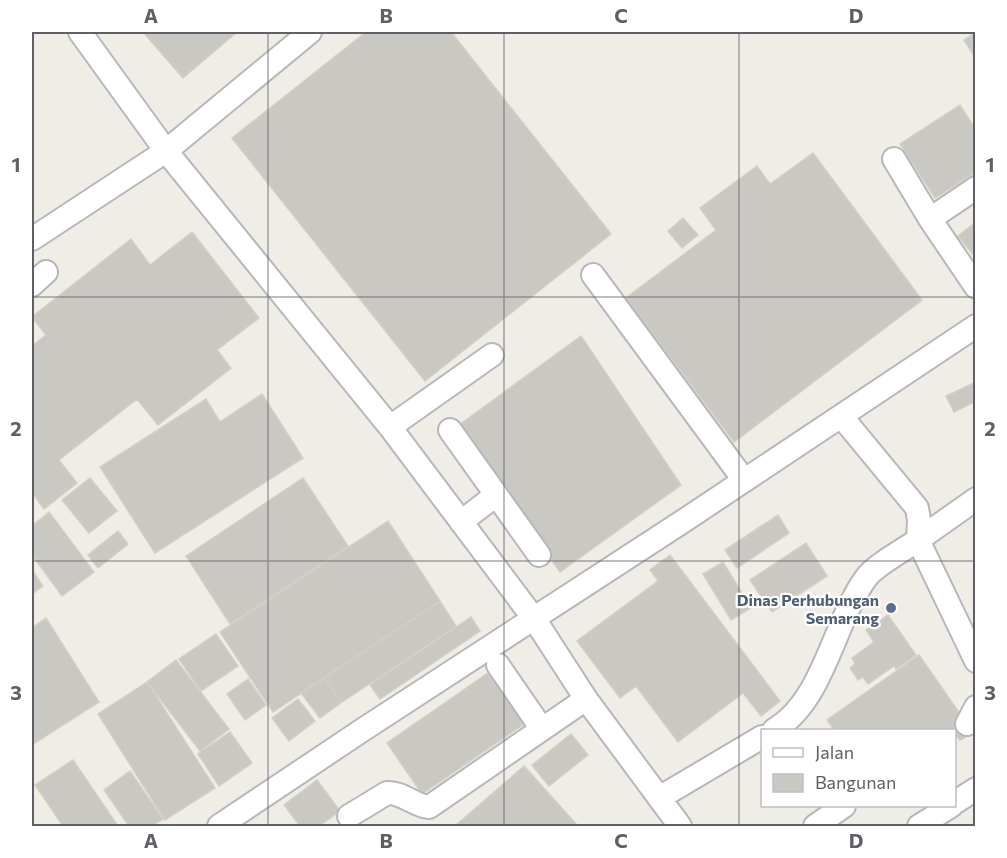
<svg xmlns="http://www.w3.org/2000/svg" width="1007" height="858" viewBox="0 0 1007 858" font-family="Commissioner,sans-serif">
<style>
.building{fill:#cac8c2;stroke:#d3cfc4;stroke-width:1.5}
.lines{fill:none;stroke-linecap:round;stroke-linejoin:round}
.minor-tunnel{stroke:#cacac5;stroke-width:22;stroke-dasharray:22 11;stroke-linecap:butt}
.minor-casing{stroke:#b6b7bb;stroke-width:26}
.minor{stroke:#fff;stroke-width:22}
.grid{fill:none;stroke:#5d6065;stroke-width:1.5;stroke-opacity:0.55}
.service-dot{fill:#5c6f8a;stroke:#fff;stroke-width:2}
.labels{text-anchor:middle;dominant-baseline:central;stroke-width:4.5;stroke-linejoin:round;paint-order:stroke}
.service-label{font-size:16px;font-weight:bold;fill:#4e5e75;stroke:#fff;text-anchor:end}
.neatline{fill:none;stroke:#5d6065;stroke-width:2}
.grid-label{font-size:20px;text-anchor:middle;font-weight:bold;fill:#5d6065}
</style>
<rect width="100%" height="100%" fill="#efede5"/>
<path class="building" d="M143 32H237L183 78Z
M366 32H451L611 234 425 381 232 138Z
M974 32H976V59L964 40 975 33Z
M960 105 976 130V172L935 198 900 144Z
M813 153 922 300 734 442 626 298 716 230 700 208 757 166 770 184Z
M683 218 698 235 682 248 668 231Z
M976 222V258L958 236Z
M192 232 259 318 217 350 231 368 158 425 137 399 59 460 77 483 44 509 32 492V346L46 335 32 317 131 239 150 265Z
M581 336 681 485 560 572 455 428Z
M976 382V401L954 412 946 396Z
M262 394 303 458 155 553 100 467 206 399 220 422Z
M90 478 117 511 89 533 62 500Z
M303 478 348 546 230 624 186 556Z
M49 512 94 572 62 596 32 555V526Z
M778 515 789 533 737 568 725 550Z
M388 521 440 601 273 712 220 632Z
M118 531 128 544 98 568 88 555Z
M806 543 827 576 772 612 750 580Z
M670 555 780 701 761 716 743 693 678 742 636 686 620 698 577 641 658 581 650 570Z
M723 562 751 608 731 620 703 574Z
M32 570 43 586 32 594Z
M440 601 456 626 342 702 324 678Z
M888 615 916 655 896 669 894 666 868 684 863 677 858 680 850 668 855 664 852 658 874 642 866 630Z
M471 617 480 631 380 699 370 685Z
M46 618 99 702 32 745V628Z
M216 634 238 666 201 691 179 659Z
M919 655 970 728 954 739V730H834L827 720Z
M176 660 229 729 200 751 147 682Z
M488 673 524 724 422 794 387 743Z
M324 678 342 702 320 718 301 693Z
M248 679 266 705 245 720 227 694Z
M147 682 215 788 165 820 98 714Z
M298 699 315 721 289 741 272 718Z
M230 732 252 763 219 786 198 754Z
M571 734 588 755 549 786 532 765Z
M73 760 118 826H63L35 785Z
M524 766 578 826H455Z
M130 771 163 819 152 826H129L104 790Z
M317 780 340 811 319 826H300L284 805Z"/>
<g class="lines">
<path class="minor-tunnel" d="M954 732 967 724"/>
<defs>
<path id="minor" d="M80 32 166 151 310 32
M894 159 930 219
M976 188 930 219 976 287
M32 239 166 151 390 427 535 620 586 699 680 826
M593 275 744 480
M32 285 46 272
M390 427 492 355
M450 430 539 555
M976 499 918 540 976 661
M461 522 496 495
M498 665 542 729
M967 724 976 707
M774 730C824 701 833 623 866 578 874 566 905 549 918 540L919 520 917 508 841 416
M659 798 762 737
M954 803 976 789
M349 816 387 793C403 792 414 806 429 807L586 699
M219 826 364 729 685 520 976 326
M815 826 844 806
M919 826 951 806"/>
</defs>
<use href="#minor" class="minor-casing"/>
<use href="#minor" class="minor"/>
</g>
<path class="grid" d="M268 32V826M504 32V826M739 32V826M32 297H976M32 561H976"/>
<circle class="service-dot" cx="891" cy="608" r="6"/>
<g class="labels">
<g class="service-label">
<text x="879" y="599">Dinas Perhubungan<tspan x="879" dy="18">Semarang</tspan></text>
</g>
</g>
<rect width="1007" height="858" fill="none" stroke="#ffffff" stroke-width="66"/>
<rect x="761" y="729" width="195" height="78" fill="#ffffff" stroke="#bebfc1" stroke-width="1.5"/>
<rect x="773" y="748" width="30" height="9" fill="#ffffff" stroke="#bebfc1" stroke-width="1.5"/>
<text x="815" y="759" font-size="18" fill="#5d6065">Jalan</text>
<rect x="773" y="774" width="30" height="18" fill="#cac8c2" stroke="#bebfc1" stroke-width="1.5"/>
<text x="815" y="789" font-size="18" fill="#5d6065">Bangunan</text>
<rect x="33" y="33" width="941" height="792" class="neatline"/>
<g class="grid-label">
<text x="151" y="23">A</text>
<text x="386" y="23">B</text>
<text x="621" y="23">C</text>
<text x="856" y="23">D</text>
<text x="16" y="172">1</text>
<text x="990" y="172">1</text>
<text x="16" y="436">2</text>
<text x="990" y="436">2</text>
<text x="16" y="700">3</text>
<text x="990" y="700">3</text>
<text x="151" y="848">A</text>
<text x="386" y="848">B</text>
<text x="621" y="848">C</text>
<text x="856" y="848">D</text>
</g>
</svg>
